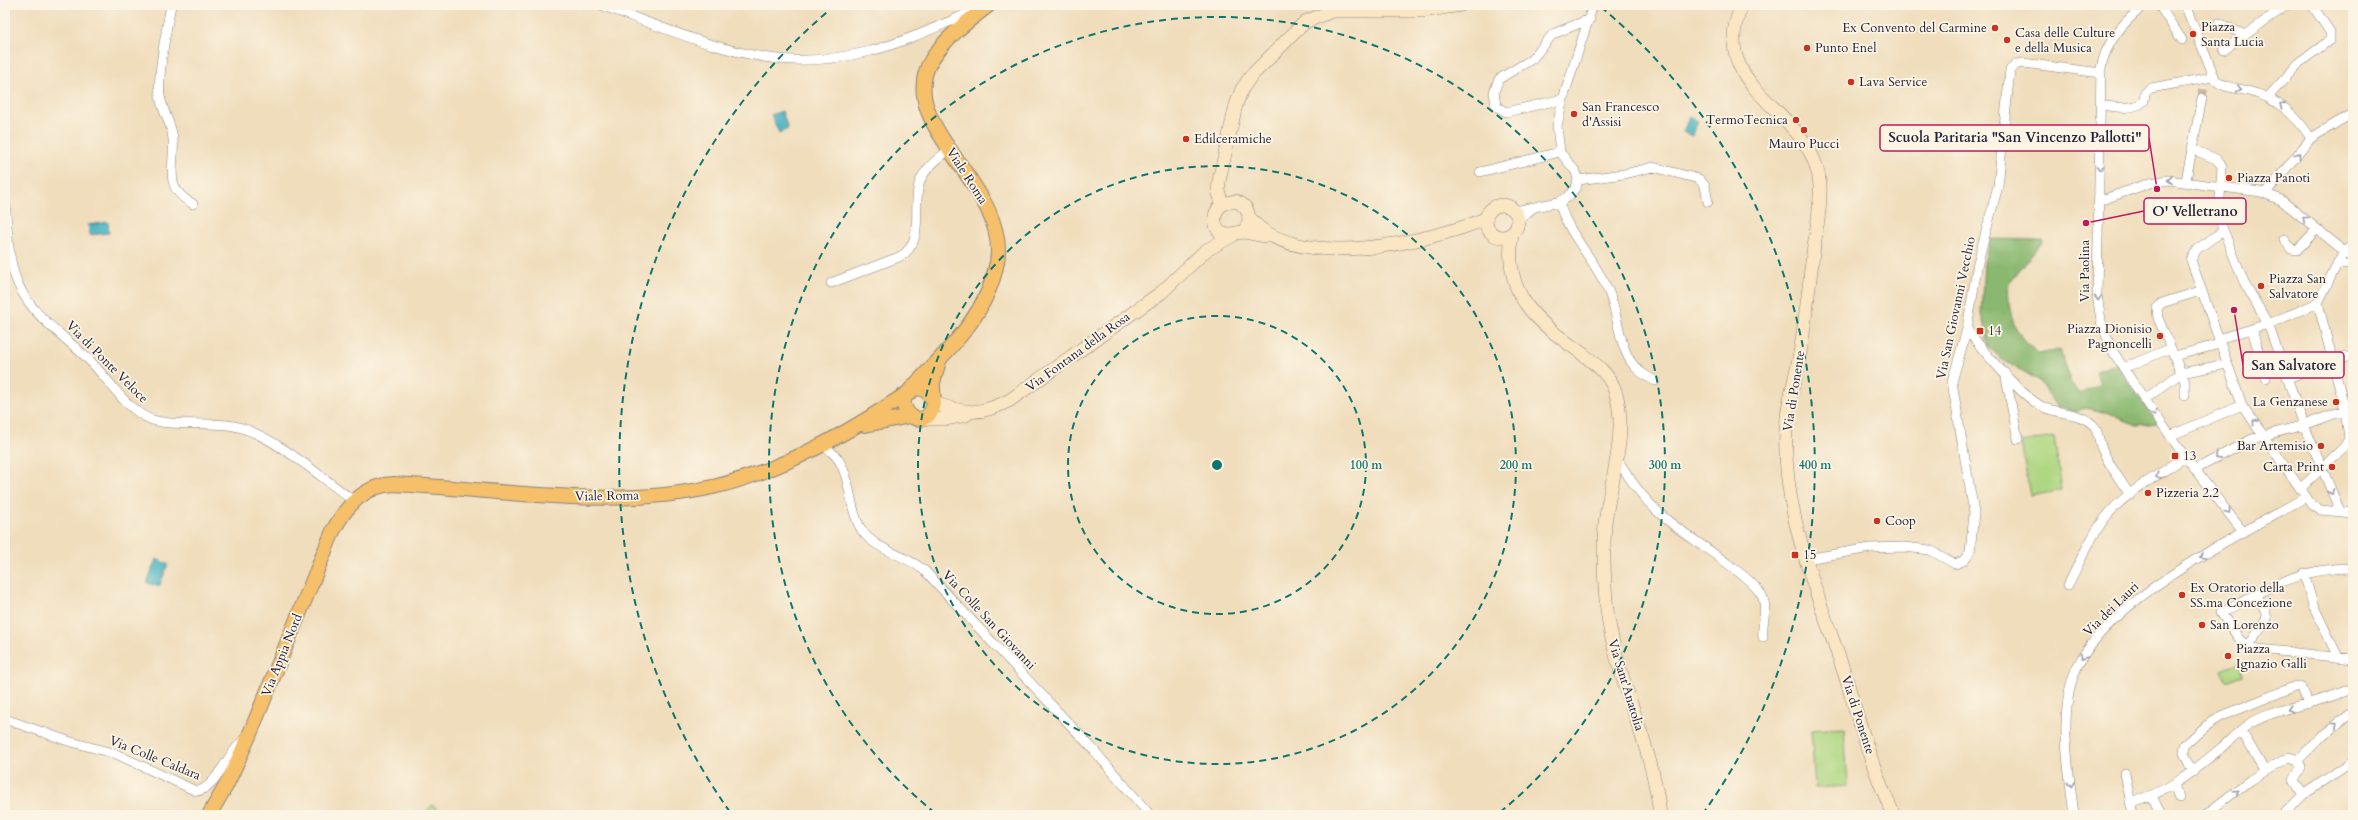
<svg xmlns="http://www.w3.org/2000/svg" width="2358" height="820" viewBox="0 0 2358 820" font-family="Cardo,serif">
<style>
.green{fill:#aed782;stroke:#687c5e}
.forest{fill:#8ab870;stroke:#566d56}
.water{fill:#43b1bf;stroke:#326a7d}
.lines{fill:none;stroke-linecap:round;stroke-linejoin:round}
.street-tunnel{stroke:#c7b8a2;stroke-width:9;stroke-dasharray:9 4.5;stroke-linecap:butt}
.street-casing{stroke:#89807c;stroke-width:10}
.secondary-casing{stroke:#89807c;stroke-width:14}
.primary-casing{stroke:#89807c;stroke-width:16}
.street{stroke:#fff;stroke-width:9}
.secondary{stroke:#fbe6c4;stroke-width:13}
.primary{stroke:#f6c06b;stroke-width:14}
.oneway{stroke:#9c9ca7}
.ring{fill:none;stroke:#0f766e;stroke-width:2;stroke-dasharray:7 5}
.poi-dot{fill:#c8321e;stroke:#fcf5e5;stroke-width:1.5}
.labels{text-anchor:middle;dominant-baseline:central;stroke-width:3.5;stroke-linejoin:round;paint-order:stroke}
.poi-label{font-size:13px;fill:#22223b;stroke:#fcf5e5;text-anchor:start}
.street-label{font-size:13px;fill:#22223b;stroke:#fcf5e5}
.centre{fill:#0f766e;stroke:#fcf5e5;stroke-width:2}
.ring-label{font-size:12px;text-anchor:middle;font-weight:bold;fill:#0f766e;stroke:#fcf5e5;stroke-width:3.5;stroke-linejoin:round;paint-order:stroke}
.leader{fill:none;stroke:#c2185b;stroke-width:1.5}
.callout-dot{fill:#c2185b;stroke:#fcf5e5;stroke-width:1.5}
.callout{fill:#fcf5e5;stroke:#c2185b;stroke-width:1.5}
.callout-label{font-size:14px;text-anchor:middle;font-weight:bold;fill:#22223b}
</style>
<rect width="100%" height="100%" fill="#fcf5e5"/>
<filter id="ink" filterUnits="userSpaceOnUse"><feTurbulence type="fractalNoise" baseFrequency=".025" numOctaves="2"/><feDisplacementMap in="SourceGraphic" scale="8" xChannelSelector="R" yChannelSelector="G"/><feConvolveMatrix kernelMatrix="1 2 1 2 8 2 1 2 1" color-interpolation-filters="sRGB"/></filter>
<filter id="wash" filterUnits="userSpaceOnUse"><feTurbulence type="fractalNoise" baseFrequency=".012" numOctaves="4" result="noise"/><feDisplacementMap in="SourceGraphic" scale="16" xChannelSelector="R" yChannelSelector="G"/><feGaussianBlur stdDeviation="0.9" result="paint"/><feColorMatrix in="noise" values="0 0 0 0 0 0 0 0 0 0 0 0 0 0 0 0 0 1.4 0 .05"/><feComposite in="paint" operator="in"/></filter>
<g filter="url(#wash)">
<rect width="100%" height="100%" fill="#f0ddbc"/>
<path class="green" d="M2054 437 2062 490 2030 496 2021 442Z
M2239 663 2243 675 2226 681 2221 670Z
M1844 728 1848 786 1815 788 1811 730Z
M432 805 444 815H423Z"/>
<path class="forest" d="M1990 239 2044 240 2008 284C2010 321 2011 327 2038 354L2060 350 2074 388 2080 394 2100 384 2096 371 2116 364 2157 423 2137 425 2104 412 2085 408 2077 411 2056 406 2038 380 2003 360 1989 347 1981 313 1984 263Z"/>
<path class="water" d="M782 111 788 129 779 133 771 115Z
M1689 117 1698 121 1692 136 1683 132Z
M108 222 109 233 90 235 88 225Z
M156 559 168 564 159 587 147 583Z"/>
</g>
<g filter="url(#ink)">
<g class="lines">
<path class="street-tunnel" d="M2202 98 2204 86"/>
<defs>
<path id="street" d="M171 5C167 27 157 75 160 96 162 111 172 124 173 139 176 165 161 187 193 204
M601 5C659 26 732 58 793 60 819 61 846 57 871 51 908 41 943 24 978 9
M2145 5C2124 21 2106 42 2101 68L2097 295 2102 326 2114 353 2132 381 2183 454 2243 532
M2159 5 2182 40
M2185 5 2216 81C2224 88 2238 88 2248 91 2277 98 2295 114 2311 138
M2219 23 2245 35
M2224 50 2287 5
M2268 97 2299 63 2330 40V32L2312 5
M1563 99 1506 112 1496 106 1494 92 1499 79 1532 59 1553 34 1590 19
M2101 105C2114 107 2134 111 2144 101L2145 93 2151 88 2213 77
M2192 149 2216 159 2222 166 2219 213 2222 227 2244 282 2268 324 2304 425 2340 511
M1480 172 1560 152
M1578 180 1624 174 1653 167 1699 179 1705 186 1708 202
M2186 180 2202 98
M2266 193 2311 138 2353 113
M2099 201 2150 183 2168 180 2261 192 2281 200 2353 258
M1559 202C1568 235 1594 258 1608 290 1618 313 1618 341 1631 362 1637 371 1646 376 1655 381
M5 203C8 229 7 261 19 286 33 317 66 337 89 360 108 378 125 409 150 419 169 427 211 421 234 426 271 433 322 478 354 501
M1515 211 1559 202 1568 197 1576 187 1578 180 1576 172 1560 152 1557 126 1563 99 1593 5
M1518 220 1533 208
M2223 231 2197 249 2191 260 2242 405 2311 504 2320 510 2353 513
M2284 239 2291 249 2297 250 2317 229
M2337 264 2353 265
M831 283 899 257C927 243 911 204 920 181 926 167 939 158 950 149
M1967 329C1981 349 2022 397 2043 407 2058 414 2079 412 2092 424 2100 432 2098 442 2103 451 2110 467 2121 481 2130 495
M2252 329 2266 378
M2218 339 2268 324 2318 303
M2174 356 2220 344
M2124 368 2171 348
M2005 373 2018 439
M2288 378 2333 360 2353 356
M2185 395V382L2158 318 2157 308 2162 303 2200 291
M2145 399 2181 373 2227 364
M2170 436 2242 405
M823 444C829 450 836 455 840 462 852 483 849 512 863 532 877 551 907 555 925 571L1091 747 1150 815
M1616 457C1630 480 1645 502 1666 519 1685 536 1755 577 1763 598 1768 610 1761 624 1763 637
M2196 469 2252 439 2304 425 2345 410
M2300 489 2344 447 2349 439 2345 410 2318 303 2338 262 2353 244
M1807 559 1870 548 1904 547 1930 550 1955 564 1963 561 1970 552 1974 513 1952 382 1967 329 1978 262 1998 186 2010 70 2017 64 2023 63 2101 73
M2351 568C2294 569 2270 588 2221 613L2240 640 2250 648 2353 659
M2304 573 2313 605 2338 657
M2068 585C2081 560 2092 532 2111 511 2131 489 2161 474 2185 457
M2247 646 2267 619 2265 610 2257 595
M5 719 68 741 116 754 196 791C215 791 228 751 245 739
M2241 730 2264 770
M2298 760 2323 735 2353 712
M2193 772 2184 753 2185 745 2206 726 2222 716 2296 686 2302 688 2308 704
M2125 773 2133 815
M2174 785 2179 798
M2303 795 2353 761
M2152 796 2161 815
M2130 802C2168 793 2192 772 2221 748 2230 740 2239 731 2249 724 2280 706 2320 704 2353 688
M2074 815C2069 771 2059 720 2073 677 2097 603 2241 534 2306 497
M2205 815 2250 780 2289 757 2298 760
M2283 815 2303 795 2294 780 2301 767 2298 760"/>
<path id="secondary" d="M1742 5C1703 93 1815 107 1820 186 1821 206 1817 227 1814 246 1809 283 1806 321 1799 358 1796 377 1789 397 1787 417 1778 505 1817 591 1844 672 1859 720 1872 770 1894 815
M1222 204 1218 190 1220 176 1236 105 1242 89 1251 76 1305 22 1332 11H1422L1461 5
M1486 221a16 16 0 1 1 32 0a16 16 0 1 1-32 0Z
M1249 217C1292 274 1431 242 1485 219
M1243 232C1253 221 1250 206 1235 201L1222 204C1217 209 1214 214 1215 221 1218 242 1233 232 1244 232 1252 233 1261 236 1269 236
M1512 234C1503 295 1535 320 1580 352 1595 364 1609 373 1615 391 1629 431 1610 482 1605 523 1603 548 1604 575 1606 600 1612 675 1653 741 1660 815
M934 403C965 414 980 416 1010 400L1162 292 1205 251 1232 236
M921 419H945L966 415"/>
<path id="primary" d="M910 390C946 352 987 317 997 262 1010 185 891 124 932 59 945 38 969 20 989 5
M933 399 924 389 914 388 904 398C901 416 923 428 932 410 936 402 932 391 933 382 935 375 937 368 939 361
M865 425 910 416
M209 815 227 784 249 736 333 531C346 506 364 485 394 484 499 489 613 511 717 486 785 469 848 433 906 394"/>
</defs>
<use href="#street" class="street-casing"/>
<use href="#secondary" class="secondary-casing"/>
<use href="#primary" class="primary-casing"/>
<use href="#street" class="street"/>
<use href="#secondary" class="secondary"/>
<use href="#primary" class="primary"/>
</g>
<defs><path id="oneway-chevron" d="M-2-3.5L2.5 0L-2 3.5" fill="none" stroke-width="1.6" stroke-linecap="round" stroke-linejoin="round"/></defs>
<g class="oneway">
<use href="#oneway-chevron" transform="translate(2239 89) rotate(12)"/>
<use href="#oneway-chevron" transform="translate(2282 105) rotate(-145)"/>
<use href="#oneway-chevron" transform="translate(2298 155) rotate(-52)"/>
<use href="#oneway-chevron" transform="translate(2100 168) rotate(91)"/>
<use href="#oneway-chevron" transform="translate(2170 180) rotate(177)"/>
<use href="#oneway-chevron" transform="translate(2305 219) rotate(-141)"/>
<use href="#oneway-chevron" transform="translate(2098 298) rotate(88)"/>
<use href="#oneway-chevron" transform="translate(2154 413) rotate(55)"/>
<use href="#oneway-chevron" transform="translate(2255 422) rotate(-128)"/>
<use href="#oneway-chevron" transform="translate(2217 457) rotate(151)"/>
<use href="#oneway-chevron" transform="translate(2158 476) rotate(146)"/>
<use href="#oneway-chevron" transform="translate(2331 492) rotate(67)"/>
<use href="#oneway-chevron" transform="translate(2228 511) rotate(53)"/>
<use href="#oneway-chevron" transform="translate(2202 556) rotate(150)"/>
<use href="#oneway-chevron" transform="translate(2083 657) rotate(121)"/>
<use href="#oneway-chevron" transform="translate(2290 709) rotate(164)"/>
<use href="#oneway-chevron" transform="translate(2335 725) rotate(-39)"/>
<use href="#oneway-chevron" transform="translate(2071 784) rotate(85)"/>
<use href="#oneway-chevron" transform="translate(2236 792) rotate(-42)"/>
</g>
</g>
<g class="ring">
<circle cx="1217" cy="465" r="149"/>
<circle cx="1217" cy="465" r="299"/>
<path d="M935 813A448 448 0 1 1 1499 813"/>
<path d="M730 812A598 598 0 0 1 833 7M1601 7A598 598 0 0 1 1704 812"/>
</g>
<g class="poi-dot">
<circle cx="1995" cy="28" r="4"/>
<circle cx="2193" cy="34" r="4"/>
<circle cx="2007" cy="40" r="4"/>
<circle cx="1807" cy="48" r="4"/>
<circle cx="1851" cy="82" r="4"/>
<circle cx="1574" cy="114" r="4"/>
<circle cx="1796" cy="120" r="4"/>
<circle cx="1804" cy="130" r="4"/>
<circle cx="1186" cy="139" r="4"/>
<circle cx="2229" cy="178" r="4"/>
<circle cx="2261" cy="286" r="4"/>
<rect x="1976" y="327" width="8" height="8" rx="2"/>
<circle cx="2160" cy="336" r="4"/>
<circle cx="2336" cy="402" r="4"/>
<circle cx="2321" cy="446" r="4"/>
<rect x="2171" y="452" width="8" height="8" rx="2"/>
<circle cx="2332" cy="467" r="4"/>
<circle cx="2148" cy="493" r="4"/>
<circle cx="1877" cy="521" r="4"/>
<rect x="1791" y="551" width="8" height="8" rx="2"/>
<circle cx="2182" cy="595" r="4"/>
<circle cx="2202" cy="625" r="4"/>
<circle cx="2228" cy="656" r="4"/>
</g>
<g class="labels">
<g class="poi-label">
<text x="2201" y="27">Piazza<tspan x="2201" dy="15">Santa Lucia</tspan></text>
<text x="1987" y="28" text-anchor="end">Ex Convento del Carmine</text>
<text x="2015" y="33">Casa delle Culture<tspan x="2015" dy="15">e della Musica</tspan></text>
<text x="1815" y="48">Punto Enel</text>
<text x="1859" y="82">Lava Service</text>
<text x="1582" y="107">San Francesco<tspan x="1582" dy="15">d'Assisi</tspan></text>
<text x="1788" y="120" text-anchor="end">TermoTecnica</text>
<text x="1194" y="139">Edilceramiche</text>
<text x="1804" y="144" text-anchor="middle">Mauro Pucci</text>
<text x="2237" y="178">Piazza Panoti</text>
<text x="2269" y="279">Piazza San<tspan x="2269" dy="15">Salvatore</tspan></text>
<text x="2152" y="329" text-anchor="end">Piazza Dionisio<tspan x="2152" dy="15">Pagnoncelli</tspan></text>
<text x="1988" y="331">14</text>
<text x="2328" y="402" text-anchor="end">La Genzanese</text>
<text x="2313" y="446" text-anchor="end">Bar Artemisio</text>
<text x="2183" y="456">13</text>
<text x="2324" y="467" text-anchor="end">Carta Print</text>
<text x="2156" y="493">Pizzeria 2.2</text>
<text x="1885" y="521">Coop</text>
<text x="1803" y="555">15</text>
<text x="2190" y="588">Ex Oratorio della<tspan x="2190" dy="15">SS.ma Concezione</tspan></text>
<text x="2210" y="625">San Lorenzo</text>
<text x="2236" y="649">Piazza<tspan x="2236" dy="15">Ignazio Galli</tspan></text>
</g>
<g class="street-label">
<text transform="translate(967 176) rotate(57)">Viale Roma</text>
<text transform="translate(2085 271) rotate(-90)">Via Paolina</text>
<text transform="translate(1956 308) rotate(-78)">Via San Giovanni Vecchio</text>
<text transform="translate(1078 352) rotate(-36)">Via Fontana della Rosa</text>
<text transform="translate(107 362) rotate(45)">Via di Ponte Veloce</text>
<text transform="translate(1794 391) rotate(-81)">Via di Ponente</text>
<text transform="translate(607 496) rotate(-1)">Viale Roma</text>
<text transform="translate(2111 609) rotate(-44)">Via dei Lauri</text>
<text transform="translate(989 620) rotate(47)">Via Colle San Giovanni</text>
<text transform="translate(282 655) rotate(-68)">Via Appia Nord</text>
<text transform="translate(1626 685) rotate(73)">Via Sant'Anatolia</text>
<text transform="translate(1858 715) rotate(72)">Via di Ponente</text>
<text transform="translate(155 758) rotate(22)">Via Colle Caldara</text>
</g>
</g>
<circle cx="1217" cy="465" r="6" class="centre"/>
<g class="ring-label">
<text x="1366" y="469">100 m</text>
<text x="1516" y="469">200 m</text>
<text x="1665" y="469">300 m</text>
<text x="1815" y="469">400 m</text>
</g>
<path class="leader" d="M2157 189L2149 138M2086 223L2144 211M2234 310L2243 365"/>
<g class="callout-dot">
<circle cx="2157" cy="189" r="4"/>
<circle cx="2086" cy="223" r="4"/>
<circle cx="2234" cy="310" r="4"/>
</g>
<g class="callout">
<rect x="1880" y="125" width="269" height="26" rx="4"/>
<rect x="2144" y="198" width="102" height="26" rx="4"/>
<rect x="2243" y="352" width="101" height="26" rx="4"/>
</g>
<g class="callout-label">
<text x="2015" y="142">Scuola Paritaria "San Vincenzo Pallotti"</text>
<text x="2195" y="216">O' Velletrano</text>
<text x="2294" y="370">San Salvatore</text>
</g>
<rect width="2358" height="820" fill="none" stroke="#fcf5e5" stroke-width="20"/>
</svg>
